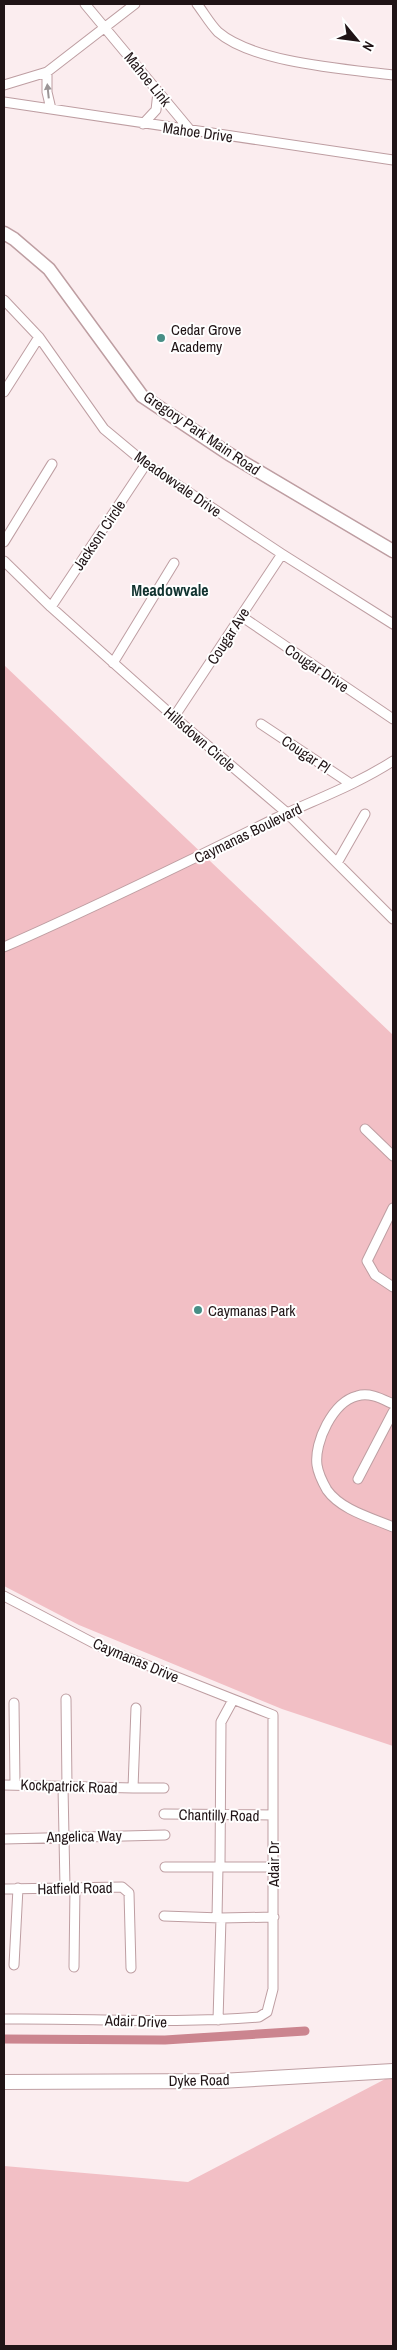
<svg xmlns="http://www.w3.org/2000/svg" width="397" height="2350" viewBox="0 0 397 2350" font-family="'Archivo Narrow',sans-serif">
<style>
.green{fill:#f2bfc5}
.lines{fill:none;stroke-linecap:round;stroke-linejoin:round}
.canal{stroke:#cb858f;stroke-width:9}
.street-casing{stroke:#be9ea2;stroke-width:11}
.secondary-casing{stroke:#be9ea2;stroke-width:15}
.primary-casing{stroke:#be9ea2;stroke-width:16}
.street{stroke:#fff;stroke-width:9}
.secondary{stroke:#fff;stroke-width:12}
.primary{stroke:#fff;stroke-width:14}
.oneway{fill:#9b9596}
.poi-dot{fill:#488e86;stroke:#fff;stroke-width:2}
.labels{text-anchor:middle;dominant-baseline:central;stroke-width:4;stroke-linejoin:round;paint-order:stroke}
.street-label{font-size:15px;fill:#201416;stroke:#fff}
.poi-label{font-size:15px;fill:#201416;stroke:#fff;text-anchor:start}
.neighbourhood-label{font-size:16px;font-weight:bold;fill:#10322f;stroke:#fff}
</style>
<rect width="100%" height="100%" fill="#fbedef"/>
<path class="green" d="M4 665 393 1035V1746L282 1709 79 1625 4 1586Z
M393 2075V2346H4V2166L188 2182Z"/>
<g class="lines">
<path class="canal" d="M4 2039 165 2040 305 2031"/>
<defs>
<path id="street" d="M85 4 190 130
M197 4C204 13 210 24 218 32 254 63 346 69 393 75
M47 72V92L51 109
M4 85 47 72 135 4
M4 102 393 160
M143 124 156 110 158 92
M4 300 39 337 104 429 146 464 282 554 393 624
M4 392 39 337
M4 542 52 464
M4 561 51 607 174 717 287 813 393 919
M51 607 146 464
M241 616 393 719
M113 663 174 563
M174 717 282 554
M261 724 351 784
M337 863 365 814
M4 947C95 907 185 863 274 819 314 800 356 785 393 761
M365 1129 393 1156
M393 1208 367 1261 375 1275 393 1287
M393 1404C382 1399 370 1392 357 1396 333 1402 314 1442 317 1465 318 1472 323 1483 327 1490 341 1510 372 1518 393 1527
M358 1479 393 1412
M4 1596 101 1647 273 1715V1989L267 2012 259 2017C173 2024 90 2018 4 2019
M66 1699 67 1787
M14 1703 15 1784
M4 1785 133 1788 136 1708
M63 1787 65 1887
M133 1788H164
M164 1814 273 1815
M4 1839 165 1835
M220 1866 221 1722 233 1700
M165 1867H273
M4 1889 122 1887 129 1893 131 1968
M164 1916 221 1918
M217 1918 218 1866
M14 1965 18 1888
M74 1967 75 1887
M218 2020 221 1918 274 1917"/>
<path id="secondary" d="M4 233 14 239 49 269 142 396 229 454 393 551"/>
<path id="primary" d="M4 2082 220 2081 393 2071"/>
</defs>
<use href="#street" class="street-casing"/>
<use href="#secondary" class="secondary-casing"/>
<use href="#primary" class="primary-casing"/>
<use href="#street" class="street"/>
<use href="#secondary" class="secondary"/>
<use href="#primary" class="primary"/>
</g>
<defs><path id="oneway-solid" d="M-6-.8H1V-3.2L6.5 0L1 3.2V.8H-6Z" transform="scale(1.25)"/></defs>
<use class="oneway" href="#oneway-solid" transform="translate(48 91) rotate(-96)"/>
<g class="poi-dot">
<circle cx="161" cy="338" r="5"/>
<circle cx="198" cy="1310" r="5"/>
</g>
<g class="labels">
<g class="street-label">
<text transform="translate(148 79) rotate(51)">Mahoe Link</text>
<text transform="translate(198 132) rotate(8)">Mahoe Drive</text>
<text transform="translate(202 433) rotate(34)">Gregory Park Main Road</text>
<text transform="translate(178 484) rotate(35)">Meadowvale Drive</text>
<text transform="translate(99 535) rotate(-56)">Jackson Circle</text>
<text transform="translate(228 636) rotate(-57)">Cougar Ave</text>
<text transform="translate(317 668) rotate(34)">Cougar Drive</text>
<text transform="translate(200 739) rotate(41)">Hillsdown Circle</text>
<text transform="translate(306 754) rotate(34)">Cougar Pl</text>
<text transform="translate(248 833) rotate(-26)">Caymanas Boulevard</text>
<text transform="translate(136 1660) rotate(23)">Caymanas Drive</text>
<text transform="translate(69 1786) rotate(2)">Kockpatrick Road</text>
<text transform="translate(219 1815) rotate(1)">Chantilly Road</text>
<text transform="translate(84 1836) rotate(-1)">Angelica Way</text>
<text transform="translate(273 1864) rotate(-90)">Adair Dr</text>
<text transform="translate(75 1888) rotate(-1)">Hatfield Road</text>
<text transform="translate(136 2021) rotate(2)">Adair Drive</text>
<text transform="translate(199 2080) rotate(-1)">Dyke Road</text>
</g>
<g class="poi-label">
<text x="171" y="329">Cedar Grove<tspan x="171" dy="17">Academy</tspan></text>
<text x="208" y="1310">Caymanas Park</text>
</g>
<g class="neighbourhood-label">
<text x="170" y="590">Meadowvale</text>
</g>
</g>
<rect width="397" height="2350" fill="none" stroke="#201416" stroke-width="10"/>
<g transform="translate(357 40) rotate(119)" stroke="#ffffff" stroke-width="4" paint-order="stroke">
<path d="M0-4L9 19L0 12L-9 19Z" fill="#201416"/>
<text y="-8" font-size="14" font-weight="bold" text-anchor="middle" fill="#201416">N</text>
</g>
</svg>
